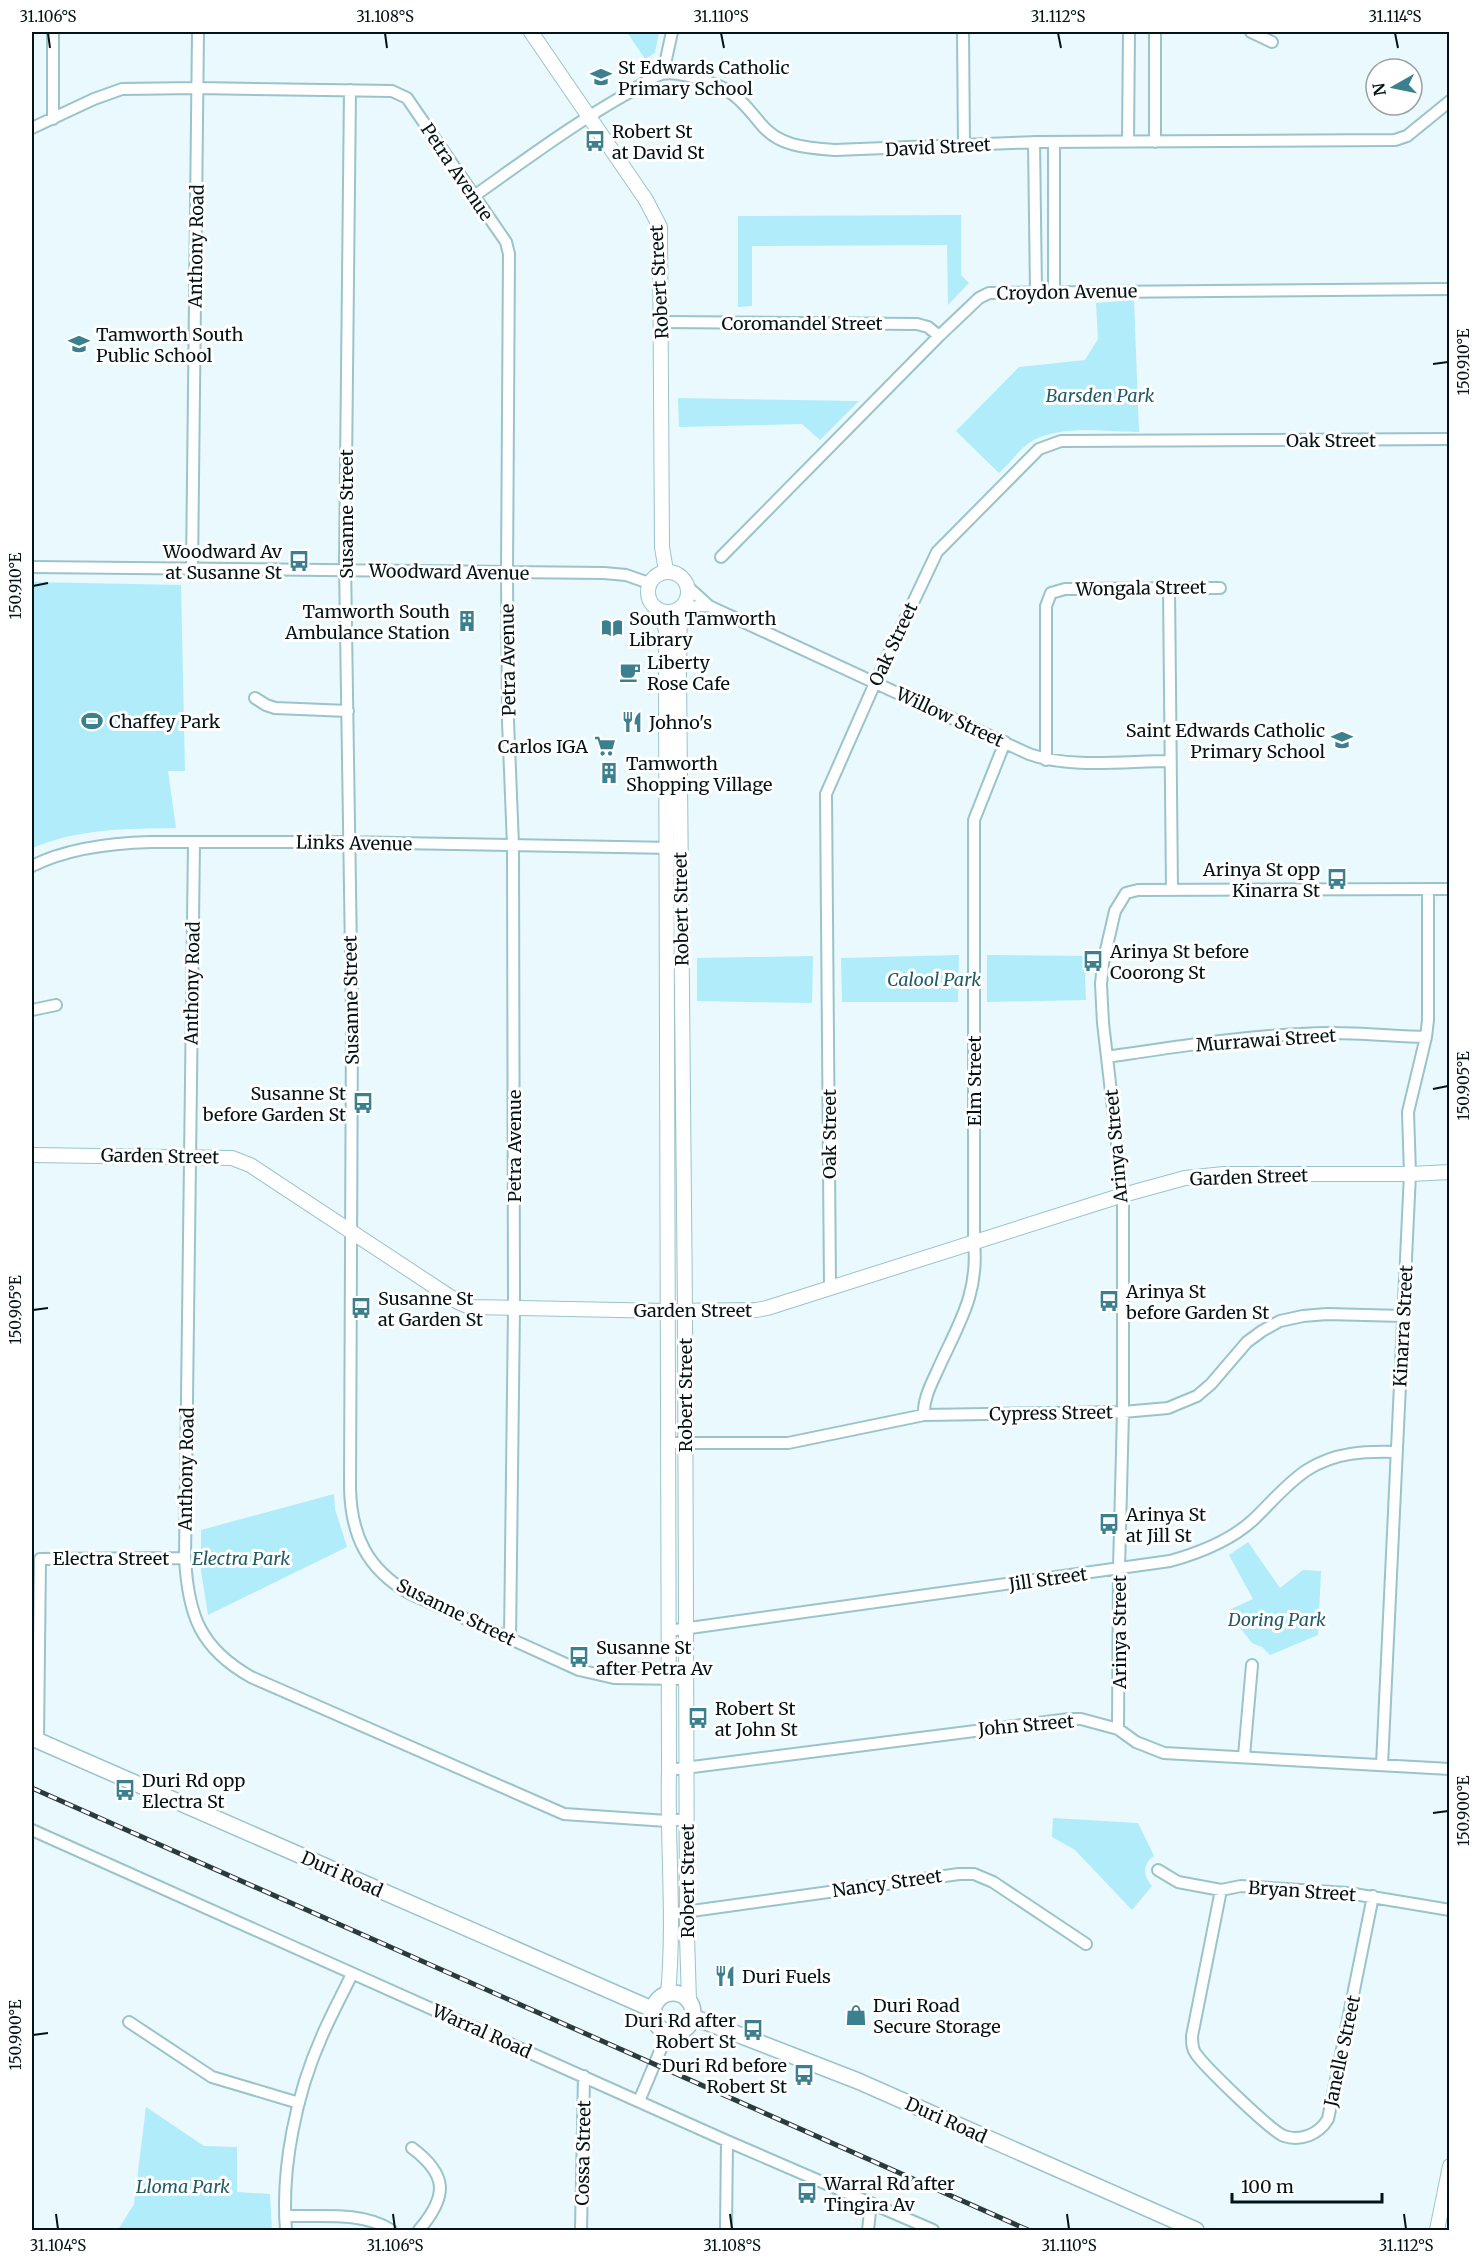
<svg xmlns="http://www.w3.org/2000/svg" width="1481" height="2262" viewBox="0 0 1481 2262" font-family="Merriweather,serif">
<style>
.green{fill:#b0ecfa}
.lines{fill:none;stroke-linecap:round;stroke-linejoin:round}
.minor-casing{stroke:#9ac3cc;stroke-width:14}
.tertiary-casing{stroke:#9ac3cc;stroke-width:16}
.secondary-casing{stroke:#9ac3cc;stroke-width:18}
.minor{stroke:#fff;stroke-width:10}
.tertiary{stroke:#fff;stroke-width:14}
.secondary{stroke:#fff;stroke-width:15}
.rail-casing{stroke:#2b3a3d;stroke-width:5}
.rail{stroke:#fff;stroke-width:3;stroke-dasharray:9;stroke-linecap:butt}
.ticks{fill:none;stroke:#041316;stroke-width:2}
.labels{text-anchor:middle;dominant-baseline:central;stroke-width:6;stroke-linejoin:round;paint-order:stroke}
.poi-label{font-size:18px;fill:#041316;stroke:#fff;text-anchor:start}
.street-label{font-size:18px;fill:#041316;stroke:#fff}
.park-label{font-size:18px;font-style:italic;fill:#205b68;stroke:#fff}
.neatline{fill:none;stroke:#041316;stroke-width:2}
.ticks-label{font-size:15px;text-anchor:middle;fill:#041316}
</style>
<rect width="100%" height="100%" fill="#e9f9fd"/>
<path class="green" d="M627 32H659L655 53 645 59Z
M961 215V275L969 283 948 305 947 245 752 246V306L738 307V216Z
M1134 300 1139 432C1106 432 1057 424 1029 443 1018 451 1009 464 999 473L956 431 1019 367 1085 360 1098 339 1096 303Z
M678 398 859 401 820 440 802 424 679 427Z
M32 582 181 585 185 771H168L176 828C123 829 82 828 32 848Z
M959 955 958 1002H842L841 958Z
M987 955 1089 956 1085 977 1086 1000 987 1002Z
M813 956 812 1003 697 1001V958Z
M334 1494 335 1509 347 1547 208 1615 201 1571V1530Z
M1248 1542 1280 1588 1303 1570 1321 1571 1318 1635 1270 1655 1262 1647 1252 1643 1227 1611 1253 1599 1229 1555Z
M1053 1818 1138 1823 1154 1856C1142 1864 1143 1876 1152 1886L1132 1910 1075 1850 1052 1837Z
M146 2107 204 2146 237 2147V2192L270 2194 272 2230H118L134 2204Z"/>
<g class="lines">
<defs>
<path id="minor" d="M53 32V119
M963 32 964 146
M1251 32 1272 42
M663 73 672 32
M350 90 345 563 352 1019 350 1488C351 1535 367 1569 409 1593L579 1670 614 1678 686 1679
M32 128 94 99 122 89 197 88 392 91 407 98 506 242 509 254 507 573 508 721 513 845 514 1308 510 1639
M1034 142 1036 292
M1054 142V292
M1128 142 1129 32
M1155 142V32
M474 196C525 160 576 122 630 92 640 86 652 76 662 74 677 70 716 83 728 91 741 99 751 112 760 123 779 147 807 148 835 150L1038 142 1395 140 1407 136 1450 101
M662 322 917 324 928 327 939 336
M721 557 939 336 979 298 989 293 1450 289
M32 567 604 573 626 575 649 583
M192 569 198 32
M688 587 709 606 1029 754C1071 769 1126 761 1170 761
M1169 588 1172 890
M682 607 709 606
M255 698 266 705 275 708 348 711
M1046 760V606L1051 593 1065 589 1220 588
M194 842 185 1558C188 1615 200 1648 251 1677L564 1814 667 1821 687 1819
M32 866C68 848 111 843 151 842H342L673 848
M32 1010 56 1005
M1107 1057C1181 1046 1255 1034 1330 1033 1362 1033 1394 1036 1426 1037
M830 1288 826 794 875 683 937 552 1039 449 1061 441 1450 439
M924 1415C923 1398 932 1383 939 1367 959 1323 979 1293 974 1243V820L1005 742
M668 1443H788L924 1415 1123 1412 1168 1408 1197 1396 1211 1384 1247 1342 1262 1331 1280 1321 1303 1316 1327 1314 1403 1316
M668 1631 1170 1561C1199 1553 1230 1541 1253 1520 1270 1504 1287 1483 1307 1470 1335 1452 1365 1451 1397 1452
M1118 1729 1119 1569 1123 1412V1195L1103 1023 1101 984 1103 963 1115 911 1126 893 1138 890 1450 889
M38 1740 40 1559 185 1558
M1244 1756 1252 1665
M1382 1765 1410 1174 1408 1112 1426 1037 1428 1020V889
M669 1770 1069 1719H1081L1118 1729 1136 1742 1164 1753 1450 1769
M32 1830 727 2141 933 2230
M1158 1870 1178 1882 1221 1890 1241 1886 1348 1893 1450 1910
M1221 1890 1192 2036C1192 2043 1192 2049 1196 2054 1206 2068 1271 2131 1284 2136 1301 2142 1319 2134 1328 2119L1373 1896
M670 1914 959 1874H974L993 1882 1086 1944
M129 2022 212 2077 299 2103
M639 2101 663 2044 671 2033
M412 2148C448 2175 448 2196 419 2230
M285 2216C319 2217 362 2211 391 2230
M286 2230C281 2168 296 2094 322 2036 331 2015 342 1995 352 1974
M581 2230 584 2076
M726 2230 727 2141
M868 2230 871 2203"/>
<path id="tertiary" d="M531 32 646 200 660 227 662 547 666 571
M648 592a20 20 0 1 1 40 0a20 20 0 1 1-40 0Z
M680 608 679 673 685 1310 687 1936 689 2001
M661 611 666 631V669L669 1770C667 1844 675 1919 668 1994
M32 1155 232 1158 250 1165 458 1302 470 1307 667 1311 756 1310 767 1308 1123 1195 1185 1178 1224 1174H1410L1450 1172
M1437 2230 1450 2166"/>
<path id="secondary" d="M32 1738 654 2010
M653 2013a20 20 0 1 1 40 0a20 20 0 1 1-40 0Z
M693 2017 858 2081 1196 2230"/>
</defs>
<use href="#minor" class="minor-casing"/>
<use href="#tertiary" class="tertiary-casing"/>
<use href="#secondary" class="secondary-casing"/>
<use href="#minor" class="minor"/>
<use href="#tertiary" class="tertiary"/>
<use href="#secondary" class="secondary"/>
<defs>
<path id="rail" d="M32 1788 1028 2230"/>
</defs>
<use href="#rail" class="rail-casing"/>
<use href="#rail" class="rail"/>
</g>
<path class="ticks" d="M48 33 50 48M385 33 387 48M721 33 724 48M1058 33 1061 48M1395 33 1398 48M1433 364 1448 362M33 586 48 583M1433 1089 1448 1086M33 1310 48 1308M1433 1813 1448 1811M33 2035 48 2033M56 2214 58 2229M393 2214 395 2229M730 2214 732 2229M1067 2214 1069 2229M1404 2214 1406 2229"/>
<defs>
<symbol id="school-bare" viewBox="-9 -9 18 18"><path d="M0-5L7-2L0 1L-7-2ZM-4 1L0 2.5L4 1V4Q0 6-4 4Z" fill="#3c808f" stroke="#fff" stroke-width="2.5" paint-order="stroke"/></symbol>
<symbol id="bus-bare" viewBox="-9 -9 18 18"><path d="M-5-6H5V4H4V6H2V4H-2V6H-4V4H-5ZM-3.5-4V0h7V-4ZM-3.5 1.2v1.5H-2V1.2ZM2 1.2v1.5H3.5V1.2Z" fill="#3c808f" stroke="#fff" stroke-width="2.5" paint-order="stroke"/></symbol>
<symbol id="building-bare" viewBox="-9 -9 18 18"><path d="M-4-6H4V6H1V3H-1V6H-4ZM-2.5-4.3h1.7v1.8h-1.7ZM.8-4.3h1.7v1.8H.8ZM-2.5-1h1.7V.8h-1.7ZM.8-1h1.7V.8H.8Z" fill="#3c808f" stroke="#fff" stroke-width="2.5" paint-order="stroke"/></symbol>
<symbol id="library-bare" viewBox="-9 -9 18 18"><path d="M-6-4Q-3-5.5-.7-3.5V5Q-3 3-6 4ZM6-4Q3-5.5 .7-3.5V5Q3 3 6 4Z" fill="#3c808f" stroke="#fff" stroke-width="2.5" paint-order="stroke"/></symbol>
<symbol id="cafe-bare" viewBox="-9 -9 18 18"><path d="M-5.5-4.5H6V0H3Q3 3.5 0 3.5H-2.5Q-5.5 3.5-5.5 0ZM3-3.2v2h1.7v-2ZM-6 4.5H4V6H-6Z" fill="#3c808f" stroke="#fff" stroke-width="2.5" paint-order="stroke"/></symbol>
<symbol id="stadium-bare" viewBox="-9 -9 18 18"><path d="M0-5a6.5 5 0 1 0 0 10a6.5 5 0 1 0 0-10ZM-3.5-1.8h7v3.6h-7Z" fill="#3c808f" stroke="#fff" stroke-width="2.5" paint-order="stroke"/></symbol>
<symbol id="restaurant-bare" viewBox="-9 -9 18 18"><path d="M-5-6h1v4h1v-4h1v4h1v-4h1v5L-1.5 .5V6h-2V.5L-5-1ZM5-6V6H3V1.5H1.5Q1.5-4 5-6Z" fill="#3c808f" stroke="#fff" stroke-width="2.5" paint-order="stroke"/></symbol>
<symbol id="supermarket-bare" viewBox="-9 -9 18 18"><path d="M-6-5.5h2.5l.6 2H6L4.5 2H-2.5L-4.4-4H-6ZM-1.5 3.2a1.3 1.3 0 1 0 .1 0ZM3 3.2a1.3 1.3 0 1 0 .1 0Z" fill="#3c808f" stroke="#fff" stroke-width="2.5" paint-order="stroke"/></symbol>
<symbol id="shop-bare" viewBox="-9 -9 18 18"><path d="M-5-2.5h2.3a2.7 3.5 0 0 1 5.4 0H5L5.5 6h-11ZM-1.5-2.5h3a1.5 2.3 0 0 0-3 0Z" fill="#3c808f" stroke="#fff" stroke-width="2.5" paint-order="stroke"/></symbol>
</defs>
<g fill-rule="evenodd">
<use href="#school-bare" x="586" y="62" width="30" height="30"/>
<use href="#bus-bare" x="580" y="126" width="30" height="30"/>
<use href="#school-bare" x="64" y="329" width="30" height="30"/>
<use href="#bus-bare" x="284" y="546" width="30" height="30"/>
<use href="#building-bare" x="452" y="606" width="30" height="30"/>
<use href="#library-bare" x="597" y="613" width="30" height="30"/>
<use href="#cafe-bare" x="615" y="657" width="30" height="30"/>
<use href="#stadium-bare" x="77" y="706" width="30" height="30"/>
<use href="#restaurant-bare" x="617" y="707" width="30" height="30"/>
<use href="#school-bare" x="1327" y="725" width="30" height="30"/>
<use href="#supermarket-bare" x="590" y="731" width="30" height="30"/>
<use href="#building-bare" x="594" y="758" width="30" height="30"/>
<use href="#bus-bare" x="1322" y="864" width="30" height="30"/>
<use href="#bus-bare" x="1078" y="946" width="30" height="30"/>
<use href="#bus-bare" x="348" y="1088" width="30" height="30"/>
<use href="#bus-bare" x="1094" y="1286" width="30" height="30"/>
<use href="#bus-bare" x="346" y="1293" width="30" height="30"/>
<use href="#bus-bare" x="1094" y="1509" width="30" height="30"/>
<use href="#bus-bare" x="564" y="1642" width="30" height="30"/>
<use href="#bus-bare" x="683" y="1703" width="30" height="30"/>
<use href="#bus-bare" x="110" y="1775" width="30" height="30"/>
<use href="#restaurant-bare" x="710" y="1961" width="30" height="30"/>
<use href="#shop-bare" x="841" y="2000" width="30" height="30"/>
<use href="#bus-bare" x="738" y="2015" width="30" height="30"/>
<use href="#bus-bare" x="789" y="2060" width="30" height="30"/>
<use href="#bus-bare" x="792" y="2178" width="30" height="30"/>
</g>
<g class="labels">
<g class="poi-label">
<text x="618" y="67">St Edwards Catholic<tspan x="618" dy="21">Primary School</tspan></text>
<text x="612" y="131">Robert St<tspan x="612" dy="21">at David St</tspan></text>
<text x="96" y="334">Tamworth South<tspan x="96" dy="21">Public School</tspan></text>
<text x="282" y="551" text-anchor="end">Woodward Av<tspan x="282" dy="21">at Susanne St</tspan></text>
<text x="450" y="611" text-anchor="end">Tamworth South<tspan x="450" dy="21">Ambulance Station</tspan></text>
<text x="629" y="618">South Tamworth<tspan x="629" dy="21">Library</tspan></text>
<text x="647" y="662">Liberty<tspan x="647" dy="21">Rose Cafe</tspan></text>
<text x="109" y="721">Chaffey Park</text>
<text x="649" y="722">Johno's</text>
<text x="1325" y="730" text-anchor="end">Saint Edwards Catholic<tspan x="1325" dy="21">Primary School</tspan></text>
<text x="588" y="746" text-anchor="end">Carlos IGA</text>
<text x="626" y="763">Tamworth<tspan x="626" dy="21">Shopping Village</tspan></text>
<text x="1320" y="869" text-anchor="end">Arinya St opp<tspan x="1320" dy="21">Kinarra St</tspan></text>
<text x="1110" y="951">Arinya St before<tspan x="1110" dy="21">Coorong St</tspan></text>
<text x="346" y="1093" text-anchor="end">Susanne St<tspan x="346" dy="21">before Garden St</tspan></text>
<text x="1126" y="1291">Arinya St<tspan x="1126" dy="21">before Garden St</tspan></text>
<text x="378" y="1298">Susanne St<tspan x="378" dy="21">at Garden St</tspan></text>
<text x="1126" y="1514">Arinya St<tspan x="1126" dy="21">at Jill St</tspan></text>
<text x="596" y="1647">Susanne St<tspan x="596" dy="21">after Petra Av</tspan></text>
<text x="715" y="1708">Robert St<tspan x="715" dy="21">at John St</tspan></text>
<text x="142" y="1780">Duri Rd opp<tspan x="142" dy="21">Electra St</tspan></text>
<text x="742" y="1976">Duri Fuels</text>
<text x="873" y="2005">Duri Road<tspan x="873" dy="21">Secure Storage</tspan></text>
<text x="736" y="2020" text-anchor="end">Duri Rd after<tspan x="736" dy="21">Robert St</tspan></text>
<text x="787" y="2065" text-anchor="end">Duri Rd before<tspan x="787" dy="21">Robert St</tspan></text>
<text x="824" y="2183">Warral Rd after<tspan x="824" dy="21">Tingira Av</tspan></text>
</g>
<g class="street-label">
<text transform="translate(938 147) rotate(-3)">David Street</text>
<text transform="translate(457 172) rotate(56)">Petra Avenue</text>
<text transform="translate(196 246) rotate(-89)">Anthony Road</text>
<text transform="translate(659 282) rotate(-93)">Robert Street</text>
<text transform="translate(1067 292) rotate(-1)">Croydon Avenue</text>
<text x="802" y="323">Coromandel Street</text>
<text x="1331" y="440">Oak Street</text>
<text transform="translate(346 514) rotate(-90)">Susanne Street</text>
<text transform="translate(449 572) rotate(1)">Woodward Avenue</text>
<text transform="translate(1141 588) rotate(-1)">Wongala Street</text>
<text transform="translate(893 644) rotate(-65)">Oak Street</text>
<text transform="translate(508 660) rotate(-91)">Petra Avenue</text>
<text transform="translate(950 717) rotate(25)">Willow Street</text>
<text transform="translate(354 843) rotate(1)">Links Avenue</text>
<text transform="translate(681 909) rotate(-91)">Robert Street</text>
<text transform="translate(192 983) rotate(-89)">Anthony Road</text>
<text transform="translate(351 1000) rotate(-91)">Susanne Street</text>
<text transform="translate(1266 1040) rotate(-4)">Murrawai Street</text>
<text transform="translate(974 1081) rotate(-90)">Elm Street</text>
<text transform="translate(829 1134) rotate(-90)">Oak Street</text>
<text transform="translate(514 1146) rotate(-90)">Petra Avenue</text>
<text transform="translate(1116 1146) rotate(-95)">Arinya Street</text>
<text transform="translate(160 1156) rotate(1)">Garden Street</text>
<text transform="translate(1249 1177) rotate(-2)">Garden Street</text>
<text x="693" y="1310">Garden Street</text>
<text transform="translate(1403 1326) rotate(-87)">Kinarra Street</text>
<text transform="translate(685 1395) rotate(-90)">Robert Street</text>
<text transform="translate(1051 1413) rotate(-1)">Cypress Street</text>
<text transform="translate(186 1469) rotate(-89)">Anthony Road</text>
<text x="111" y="1558">Electra Street</text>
<text transform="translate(1048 1579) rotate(-8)">Jill Street</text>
<text transform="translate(456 1612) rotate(26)">Susanne Street</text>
<text transform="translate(1119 1632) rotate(-90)">Arinya Street</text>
<text transform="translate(1026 1725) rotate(-5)">John Street</text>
<text transform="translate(342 1874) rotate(24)">Duri Road</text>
<text transform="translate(687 1881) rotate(-90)">Robert Street</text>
<text transform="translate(887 1883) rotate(-8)">Nancy Street</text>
<text transform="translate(1302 1891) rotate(4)">Bryan Street</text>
<text transform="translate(482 2031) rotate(24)">Warral Road</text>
<text transform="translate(1342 2051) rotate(-78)">Janelle Street</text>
<text transform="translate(946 2120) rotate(24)">Duri Road</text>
<text transform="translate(583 2153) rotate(-89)">Cossa Street</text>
</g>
<g class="park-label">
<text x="1100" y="395">Barsden Park</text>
<text x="934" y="979">Calool Park</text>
<text x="241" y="1558">Electra Park</text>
<text x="1277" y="1619">Doring Park</text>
<text x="183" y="2186">Lloma Park</text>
</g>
</g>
<rect width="1481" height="2262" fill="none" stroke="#ffffff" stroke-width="66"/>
<g transform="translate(1394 87) rotate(261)"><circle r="28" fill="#ffffff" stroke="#9ba1a2" stroke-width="1.5"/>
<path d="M0-4.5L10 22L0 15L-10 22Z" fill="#3c808f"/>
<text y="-9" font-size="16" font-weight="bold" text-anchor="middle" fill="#041316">N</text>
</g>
<path d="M1232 2193v9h150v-9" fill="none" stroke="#041316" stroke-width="3"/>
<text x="1241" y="2193" font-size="18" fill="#041316" stroke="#ffffff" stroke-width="4.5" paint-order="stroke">100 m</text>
<rect x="33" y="33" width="1415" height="2196" class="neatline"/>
<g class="ticks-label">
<text x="48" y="22">31.106°S</text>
<text x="385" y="22">31.108°S</text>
<text x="721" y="22">31.110°S</text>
<text x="1058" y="22">31.112°S</text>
<text x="1395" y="22">31.114°S</text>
<text transform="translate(1464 362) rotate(-90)" y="5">150.910°E</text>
<text transform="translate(16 586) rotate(-90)" y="5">150.910°E</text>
<text transform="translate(1464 1086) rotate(-90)" y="5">150.905°E</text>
<text transform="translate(16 1310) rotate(-90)" y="5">150.905°E</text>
<text transform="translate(1464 1811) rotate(-90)" y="5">150.900°E</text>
<text transform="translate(16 2035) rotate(-90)" y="5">150.900°E</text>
<text x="58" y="2251">31.104°S</text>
<text x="395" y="2251">31.106°S</text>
<text x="732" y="2251">31.108°S</text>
<text x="1069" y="2251">31.110°S</text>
<text x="1406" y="2251">31.112°S</text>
</g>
</svg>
